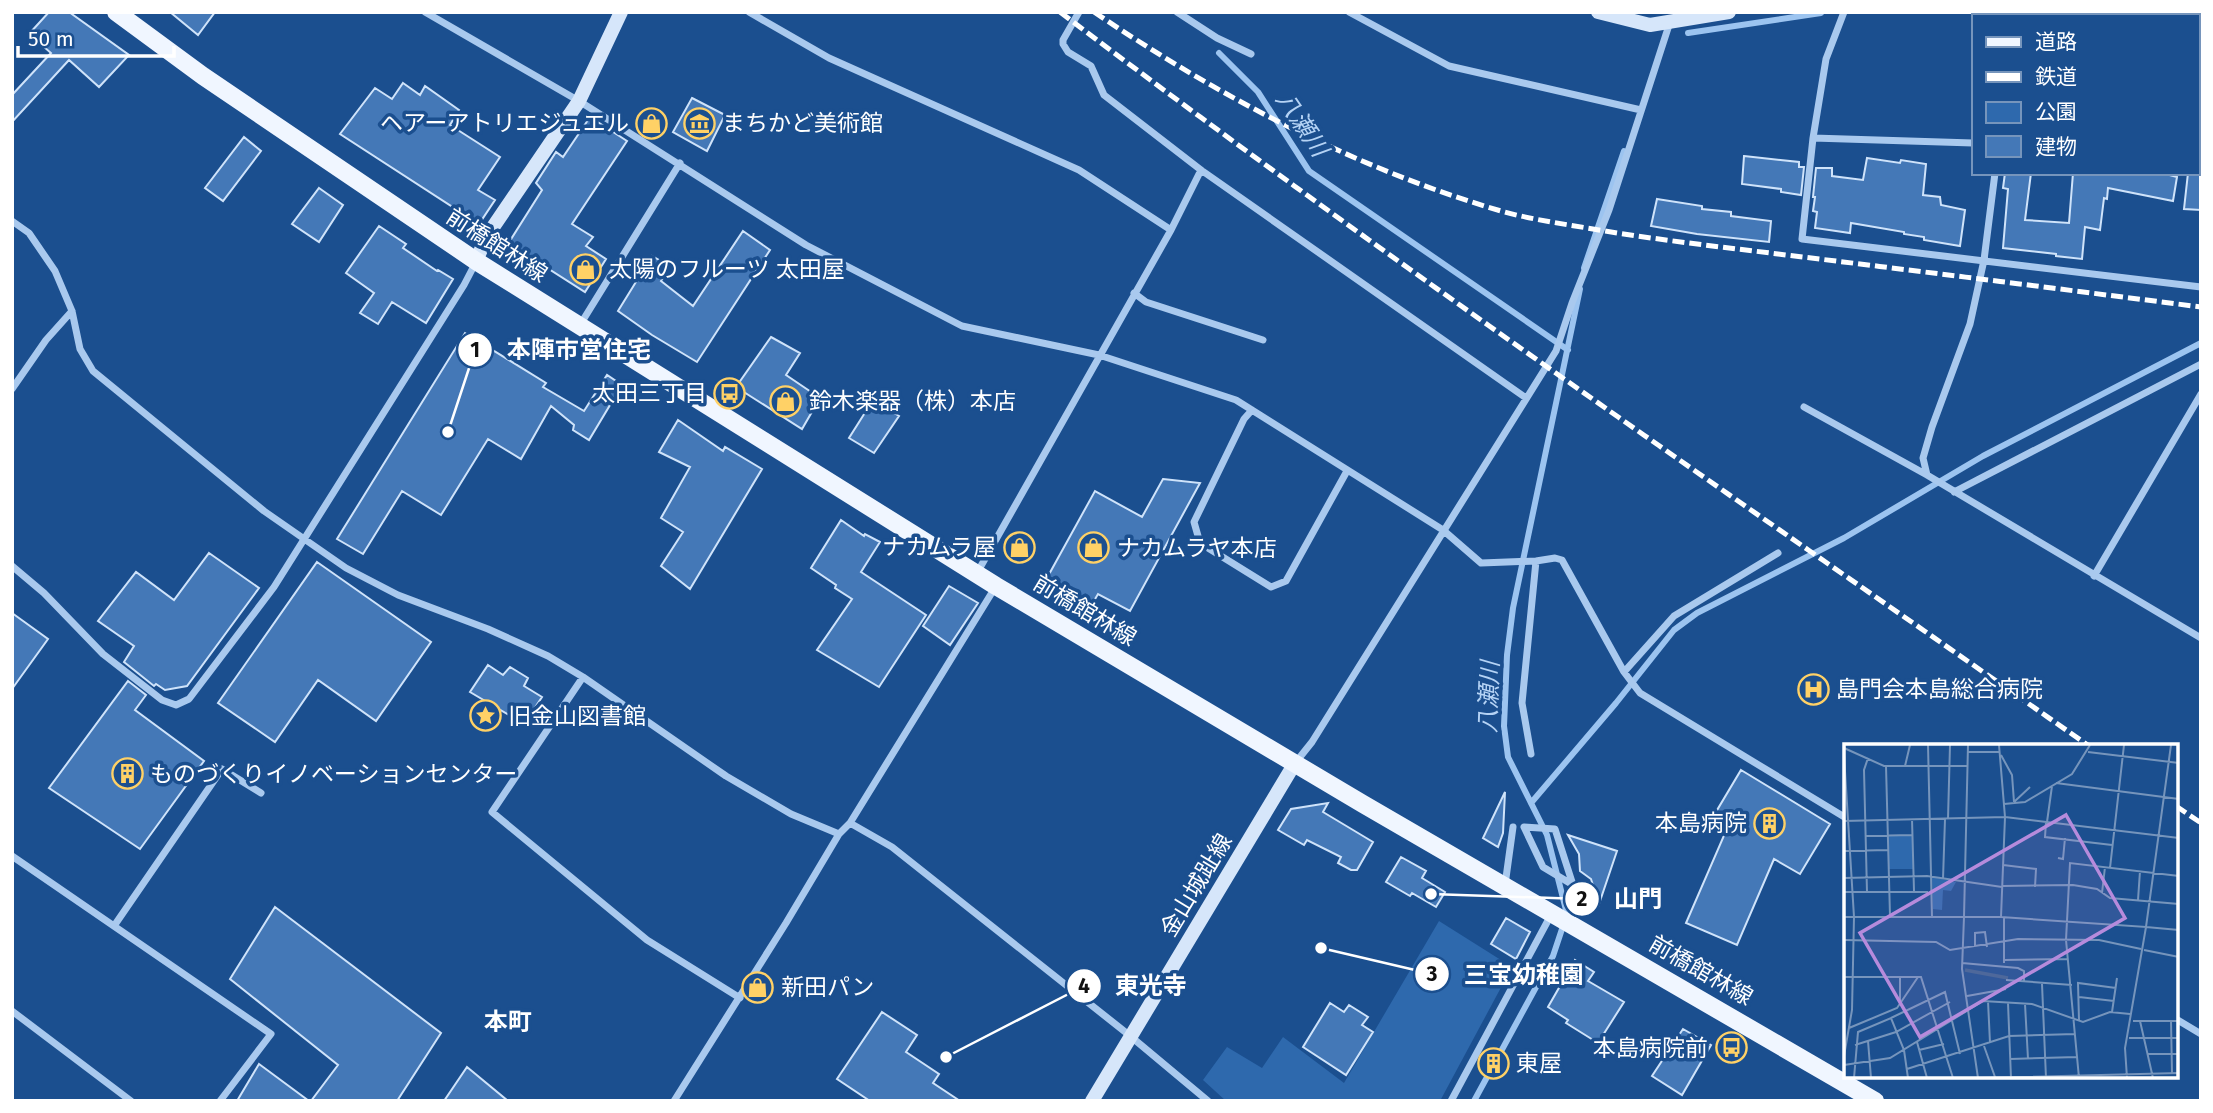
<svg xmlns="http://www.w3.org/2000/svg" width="2213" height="1113" viewBox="0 0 2213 1113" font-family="'Fira Sans','Noto Sans JP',sans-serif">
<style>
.green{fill:#2e69ad}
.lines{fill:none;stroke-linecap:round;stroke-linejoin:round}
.stream{stroke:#9cc4f0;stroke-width:6}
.building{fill:#4478b7;stroke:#cfe3fa;stroke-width:2}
.street{stroke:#a9c9ee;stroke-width:7}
.secondary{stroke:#d6e6fa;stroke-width:14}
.primary{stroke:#f0f6ff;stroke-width:18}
.rail{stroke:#fff;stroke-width:5;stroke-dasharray:12 5;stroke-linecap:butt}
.labels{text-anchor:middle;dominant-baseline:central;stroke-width:7;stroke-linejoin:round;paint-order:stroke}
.poi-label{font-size:23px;fill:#fff;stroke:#1b4f8f;text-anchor:start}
.street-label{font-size:23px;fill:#fff;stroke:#1b4f8f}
.water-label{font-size:24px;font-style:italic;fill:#b5d3f5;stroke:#1b4f8f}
.neighbourhood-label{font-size:24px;font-weight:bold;fill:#fff;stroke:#1b4f8f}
.inset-river{fill:none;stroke:#3c6290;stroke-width:3.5}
.inset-road{fill:none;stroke:#7695bc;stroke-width:2}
.view{fill:#b68bdc;fill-opacity:0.15;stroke:#b68bdc;stroke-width:3.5}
.inset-edge{fill:none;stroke:#fff;stroke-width:3.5}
.leader{fill:none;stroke:#fff;stroke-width:2.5}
.callout-dot{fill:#fff;stroke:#1b4f8f;stroke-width:2.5}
.mark-label{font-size:21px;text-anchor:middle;font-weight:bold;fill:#111}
.callout-label{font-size:24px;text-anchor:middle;font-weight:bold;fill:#fff;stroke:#1b4f8f;stroke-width:7;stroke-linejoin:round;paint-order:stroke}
</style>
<rect width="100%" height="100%" fill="#1b4f8f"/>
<path class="green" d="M1439 921 1512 967 1440 1101H1226L1203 1080 1227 1047 1262 1068 1283 1037 1344 1083Z"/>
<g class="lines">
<path class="stream" d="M1688 33 1821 13
M1219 53 1258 92 1309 171 1568 350
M1584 268 1624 151
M1531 803 1616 703 1674 630 1697 613 1844 538 1983 456 2201 343
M1474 1101 1553 956 1567 914 1547 835 1508 757 1504 726 1507 655 1513 608 1580 289"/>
</g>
<path class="building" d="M49 12H69L129 55 99 87 69 60 12 122V95L51 53 29 34Z
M170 12H215L198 35Z
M403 83 420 95 425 86 459 110 450 125 500 157 478 190 495 200 479 224 340 134 375 88 392 99Z
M692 98 725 115 707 151 673 132Z
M590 117 627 141 572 224 593 237 586 246 606 259 585 292 544 266 543 268 508 244 542 190 536 183 556 152 563 157Z
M244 137 261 151 223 201 205 188Z
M1744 156 1799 162V167H1804L1801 195 1781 192V189L1742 184Z
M1867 158 1900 163 1901 160 1926 164 1923 195 1940 197 1941 205 1965 210 1960 246 1924 240V237L1904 234V232L1851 223 1850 233 1815 228 1817 212 1813 211 1815 197H1813L1816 168H1832V176L1863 180Z
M2197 160H2201V210L2184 209 2188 173H2197Z
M2005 173H2031L2025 220 2069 223 2073 173H2162L2177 177 2173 201 2108 188 2107 199 2104 198 2100 230 2085 227 2082 259 2056 256V254L2003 248 2008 189 2003 188Z
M319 188 343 205 319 242 292 224Z
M1657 199 1702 206V209L1731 212V216L1771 221 1769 242 1697 234 1651 226Z
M379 226 406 244 403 248 437 271 438 270 453 279 426 323 392 302 378 324 360 313 374 293 346 273Z
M743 231 770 250 697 362 652 335 618 311 652 256 670 266 661 281 693 306Z
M465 333 546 383 543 387 584 411 607 375 622 385 589 440 573 430 574 425 551 406 521 459 488 439 441 515 402 491 363 554 337 539Z
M771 337 800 353 786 375 820 398 802 429 736 387Z
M873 400 899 416 874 453 849 438Z
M678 420 723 451 725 447 762 469 690 589 661 566 683 532 661 518 690 467 659 452Z
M1163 479 1200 483 1130 611 1098 594 1091 606 1047 578 1095 491 1142 517Z
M841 520 864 536 865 534 880 542 861 572 926 615 879 687 817 650 852 599 835 588 836 585 811 568Z
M209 553 259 588 187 686 165 690 156 684 154 686 124 662 134 646 98 621 136 572 174 600Z
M317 562 431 642 376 721 318 680 275 742 218 703Z
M949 586 978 603 950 645 923 626Z
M12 613 48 639 12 689Z
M488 665 503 675 510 667 528 678 524 686 542 697 524 724 470 692Z
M128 681 146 695 135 710 204 761 140 849 49 788Z
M1741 770 1830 824 1800 874 1774 859 1737 945 1686 923 1726 831 1710 822Z
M1505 792 1503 833 1498 847 1483 838Z
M1328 803 1323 812 1373 842 1357 870H1351L1338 863 1341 857 1307 840 1304 845 1278 830 1291 809Z
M1568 835 1617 851 1599 904 1591 879 1580 871 1579 854Z
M1401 857 1426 871 1422 878 1445 892 1436 907 1412 893 1410 896 1386 882Z
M275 907 441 1033 397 1101H311L338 1065 230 979Z
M1506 918 1530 932 1516 959 1491 944Z
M1575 960 1594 972 1588 981 1624 1002 1598 1043 1566 1023 1568 1020 1548 1007Z
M1330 1003 1344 1012 1349 1005 1368 1017 1362 1025 1373 1032 1346 1075 1303 1047Z
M882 1012 917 1035 906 1052 939 1074 933 1083 960 1101H870L837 1079Z
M1683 1029 1711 1045 1682 1095 1652 1076Z
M1489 1051 1504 1060 1496 1075 1481 1067Z
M259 1064 309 1101H237Z
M467 1067 508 1101H444Z"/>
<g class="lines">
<path class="street" d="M425 12 579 101 806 245 962 326 1099 355 1236 400 1443 530 1481 563 1536 561 1555 558 1562 560 1624 672 1640 693 1846 818
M749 12 829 58 1079 170 1171 230
M1079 12 1063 40V44L1068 52 1091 66 1104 95 1201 170 1526 398
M1177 12 1217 38 1251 54
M1349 12 1449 66 1641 110
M1844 12 1826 59 1813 138 1802 239 2201 287
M2013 16V12
M1813 138 1973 143
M2197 146H2201
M1995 173 1984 260 1970 324 1932 427 1923 458 1927 475 2201 638
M12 221 29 233 55 271 72 311 80 349 93 371 264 511 346 568 398 595 488 629 548 656 583 677 726 776 791 814 839 834
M1134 293 1146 302 1263 340
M580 325 680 163
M12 389 46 340 72 311
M1804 407 1927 475
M1252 410 1244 419 1194 522 1200 543 1271 587 1286 581 1347 471
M1954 492 2201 364
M12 566 44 593 103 654 162 700 176 705 189 699 274 587 464 285 476 262
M977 573 1171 230 1201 170
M2094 576 2201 394
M1624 672 1674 616 1778 553
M583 677 492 812 647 940 740 998
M1531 754 1522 703 1536 561
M1296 762 1312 742 1556 351 1572 303 1609 210 1670 22
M850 823 892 847 1129 1035 1208 1101
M1524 827 1555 829 1573 885 1543 867Z
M12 856 271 1034 220 1101
M1505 885 1513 827
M114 926 222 769 261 793
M12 1011 131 1101
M2176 1019 2201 1034
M674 1101 786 923 839 834 850 823 996 586
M1451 1101 1552 913"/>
<path class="secondary" d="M1598 12 1650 25 1729 12
M476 261 487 236 579 101 621 12
M1092 1101 1295 763"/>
<path class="primary" d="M116 12 203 76 476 261 996 586 1363 804 1875 1101"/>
<path class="rail" d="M1060 12C1396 267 1744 504 2089 746
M1094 12C1220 97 1354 168 1501 211 1529 219 1558 223 1587 228 1650 239 1714 246 1778 254 1919 271 2060 289 2201 307
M2176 806 2201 823"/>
</g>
<defs>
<symbol id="shop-ring" viewBox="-11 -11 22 22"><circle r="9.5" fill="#1b4f8f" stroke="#ffd166" stroke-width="1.5"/><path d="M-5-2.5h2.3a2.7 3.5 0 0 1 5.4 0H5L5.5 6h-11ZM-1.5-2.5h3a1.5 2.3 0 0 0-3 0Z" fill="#ffd166"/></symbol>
<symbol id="museum-ring" viewBox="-11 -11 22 22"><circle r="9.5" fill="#1b4f8f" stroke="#ffd166" stroke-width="1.5"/><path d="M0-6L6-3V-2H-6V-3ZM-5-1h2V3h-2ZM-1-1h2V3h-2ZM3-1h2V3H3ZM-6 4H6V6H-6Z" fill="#ffd166"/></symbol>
<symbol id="bus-ring" viewBox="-11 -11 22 22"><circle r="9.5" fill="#1b4f8f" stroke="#ffd166" stroke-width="1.5"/><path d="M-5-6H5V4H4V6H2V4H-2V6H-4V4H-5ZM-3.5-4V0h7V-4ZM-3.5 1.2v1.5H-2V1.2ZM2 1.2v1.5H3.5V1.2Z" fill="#ffd166"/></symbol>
<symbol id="hospital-ring" viewBox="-11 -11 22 22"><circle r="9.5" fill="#1b4f8f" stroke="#ffd166" stroke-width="1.5"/><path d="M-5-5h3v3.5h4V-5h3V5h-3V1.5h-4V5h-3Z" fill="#ffd166"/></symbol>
<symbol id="sight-ring" viewBox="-11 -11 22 22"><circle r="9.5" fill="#1b4f8f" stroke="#ffd166" stroke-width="1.5"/><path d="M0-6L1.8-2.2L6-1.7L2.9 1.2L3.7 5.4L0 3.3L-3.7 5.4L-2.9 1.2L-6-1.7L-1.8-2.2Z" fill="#ffd166"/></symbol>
<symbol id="building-ring" viewBox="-11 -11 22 22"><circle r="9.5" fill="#1b4f8f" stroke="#ffd166" stroke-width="1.5"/><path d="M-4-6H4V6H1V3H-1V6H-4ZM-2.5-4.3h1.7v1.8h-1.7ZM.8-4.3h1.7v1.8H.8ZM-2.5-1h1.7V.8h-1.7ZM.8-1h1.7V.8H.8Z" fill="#ffd166"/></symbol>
</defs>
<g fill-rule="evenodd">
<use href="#shop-ring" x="634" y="106" width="35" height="35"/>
<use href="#museum-ring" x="682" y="106" width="35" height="35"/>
<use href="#shop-ring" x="568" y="252" width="35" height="35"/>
<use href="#bus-ring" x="712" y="376" width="35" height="35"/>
<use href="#shop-ring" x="768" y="384" width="35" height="35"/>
<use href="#shop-ring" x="1002" y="530" width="35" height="35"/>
<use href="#shop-ring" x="1076" y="530" width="35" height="35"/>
<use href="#hospital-ring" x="1796" y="672" width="35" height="35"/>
<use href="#sight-ring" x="468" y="698" width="35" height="35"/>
<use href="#building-ring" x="110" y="756" width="35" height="35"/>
<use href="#building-ring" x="1752" y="806" width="35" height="35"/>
<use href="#shop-ring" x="740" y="970" width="35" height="35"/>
<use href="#bus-ring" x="1714" y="1030" width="35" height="35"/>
<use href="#building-ring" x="1476" y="1046" width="35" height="35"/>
</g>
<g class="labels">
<g class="poi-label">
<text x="629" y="123" text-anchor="end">ヘアーアトリエジュエル</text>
<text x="722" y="123">まちかど美術館</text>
<text x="609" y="269">太陽のフルーツ 太田屋</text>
<text x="707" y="393" text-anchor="end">太田三丁目</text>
<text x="809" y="401">鈴木楽器（株）本店</text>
<text x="996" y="547" text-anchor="end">ナカムラ屋</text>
<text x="1117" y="548">ナカムラヤ本店</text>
<text x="1836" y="689">島門会本島総合病院</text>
<text x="508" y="716">旧金山図書館</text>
<text x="150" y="774">ものづくりイノベーションセンター</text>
<text x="1747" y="823" text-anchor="end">本島病院</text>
<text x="781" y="987">新田パン</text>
<text x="1708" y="1048" text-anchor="end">本島病院前</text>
<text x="1516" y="1063">東屋</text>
</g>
<g class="street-label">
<text transform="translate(497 245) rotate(33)">前橋館林線</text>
<text transform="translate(1085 610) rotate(31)">前橋館林線</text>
<text transform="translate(1196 885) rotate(-59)">金山城趾線</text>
<text transform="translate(1701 970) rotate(30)">前橋館林線</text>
</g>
<g class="water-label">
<text transform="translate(1302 124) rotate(56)">八瀬川</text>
<text transform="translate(1489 697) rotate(-88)">八瀬川</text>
</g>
<g class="neighbourhood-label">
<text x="508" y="1022">本町</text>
</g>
</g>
<g transform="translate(1844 744)">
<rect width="334" height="334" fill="#1b4f8f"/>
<path d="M68 91 69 125H45L44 92ZM88 133 112 138 107 147 99 146 98 166 89 165Z" fill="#2e69ad"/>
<path class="inset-river" d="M121 226 164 234"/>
<path class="inset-road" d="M84 1 88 173M155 1 161 73 157 173M0 4 40 22H124M124 8H156M244 8 335 19M0 11 10 173M157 11 168 31 170 58M42 22 46 172M61 22 66 1M212 39 335 55M170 58 186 43M160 60 181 58 228 30 246 1M68 75 70 147M104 75 106 1M0 77 161 73 335 94M202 78 201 93 268 101M203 78 208 42M21 92 68 91M0 107 44 106M214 114 219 115 221 94M159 121 192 125 191 143M266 124 280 1M0 134 83 132 158 143M99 135 101 75M159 142 229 141 253 145 266 154 335 160M0 148H84M23 148 20 26 24 14M258 149 261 123M294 156 296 127M0 173H157L302 183 327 1M120 173 118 225 134 334M120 173 124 1M160 173V219M302 183 335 186M0 196 92 198 106 206 174 195 255 196 297 205M131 203V189L141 188 143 203M300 206 335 213M160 216 223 215M118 219 174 224 180 227V237M0 233H77L109 334M162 236 228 241M198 240 202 334M123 252 162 245M235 253 270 257M144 257 146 299M56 258V233M164 259 167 334M181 260 184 315M268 268 273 234M47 274 101 248 116 310M235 276 234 239 272 244M289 277H335M296 277 309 334M327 277 328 329M5 284 53 264 74 233M285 294H335M24 297 27 334M73 298 83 334M11 301 52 288 106 258M140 302 151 333M75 306 100 300M304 310H335M0 312 8 266 10 173M166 315 233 313M0 321 46 314 139 257 188 260 239 278 266 268 286 270M63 325 165 292 231 290M10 334 14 288 47 274 60 306 64 334M137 334 335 329M235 334 222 196 226 119 335 132M283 334 281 304 302 183"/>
<path class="view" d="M222 71 281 174 76 293 16 189Z"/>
<rect width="334" height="334" class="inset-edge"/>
</g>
<path class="leader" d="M448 432L475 350M1431 894L1582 899M1321 948L1432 974M946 1057L1084 986"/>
<g class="callout-dot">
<circle cx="448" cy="432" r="7"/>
<circle cx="1431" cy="894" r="7"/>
<circle cx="1321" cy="948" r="7"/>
<circle cx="946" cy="1057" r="7"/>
<circle cx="475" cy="350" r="18"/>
<circle cx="1582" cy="899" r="18"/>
<circle cx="1432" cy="974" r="18"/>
<circle cx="1084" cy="986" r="18"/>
</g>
<g class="mark-label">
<text x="475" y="357">1</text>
<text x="1582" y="906">2</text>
<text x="1432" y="981">3</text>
<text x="1084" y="993">4</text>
</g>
<g class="callout-label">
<text x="579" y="358">本陣市営住宅</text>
<text x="1638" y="907">山門</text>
<text x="1524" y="983">三宝幼稚園</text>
<text x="1151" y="994">東光寺</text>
</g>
<rect width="2213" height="1113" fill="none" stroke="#ffffff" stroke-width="28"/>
<rect x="1972" y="14" width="228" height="161" fill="#1b4f8f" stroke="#7695bc" stroke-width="2"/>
<rect x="1986" y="37" width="35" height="10" fill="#f0f6ff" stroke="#7695bc" stroke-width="2"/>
<text x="2035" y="49" font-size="21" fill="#ffffff">道路</text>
<rect x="1986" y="72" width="35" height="10" fill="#ffffff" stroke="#7695bc" stroke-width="2"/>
<text x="2035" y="84" font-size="21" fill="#ffffff">鉄道</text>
<rect x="1986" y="102" width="35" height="21" fill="#2e69ad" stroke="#7695bc" stroke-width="2"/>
<text x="2035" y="119" font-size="21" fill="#ffffff">公園</text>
<rect x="1986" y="136" width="35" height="21" fill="#4478b7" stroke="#7695bc" stroke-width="2"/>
<text x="2035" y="154" font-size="21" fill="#ffffff">建物</text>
<path d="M18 46v10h156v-10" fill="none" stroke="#ffffff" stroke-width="3.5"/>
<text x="28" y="46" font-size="21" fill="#ffffff" stroke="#1b4f8f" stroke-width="5" paint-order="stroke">50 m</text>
</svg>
